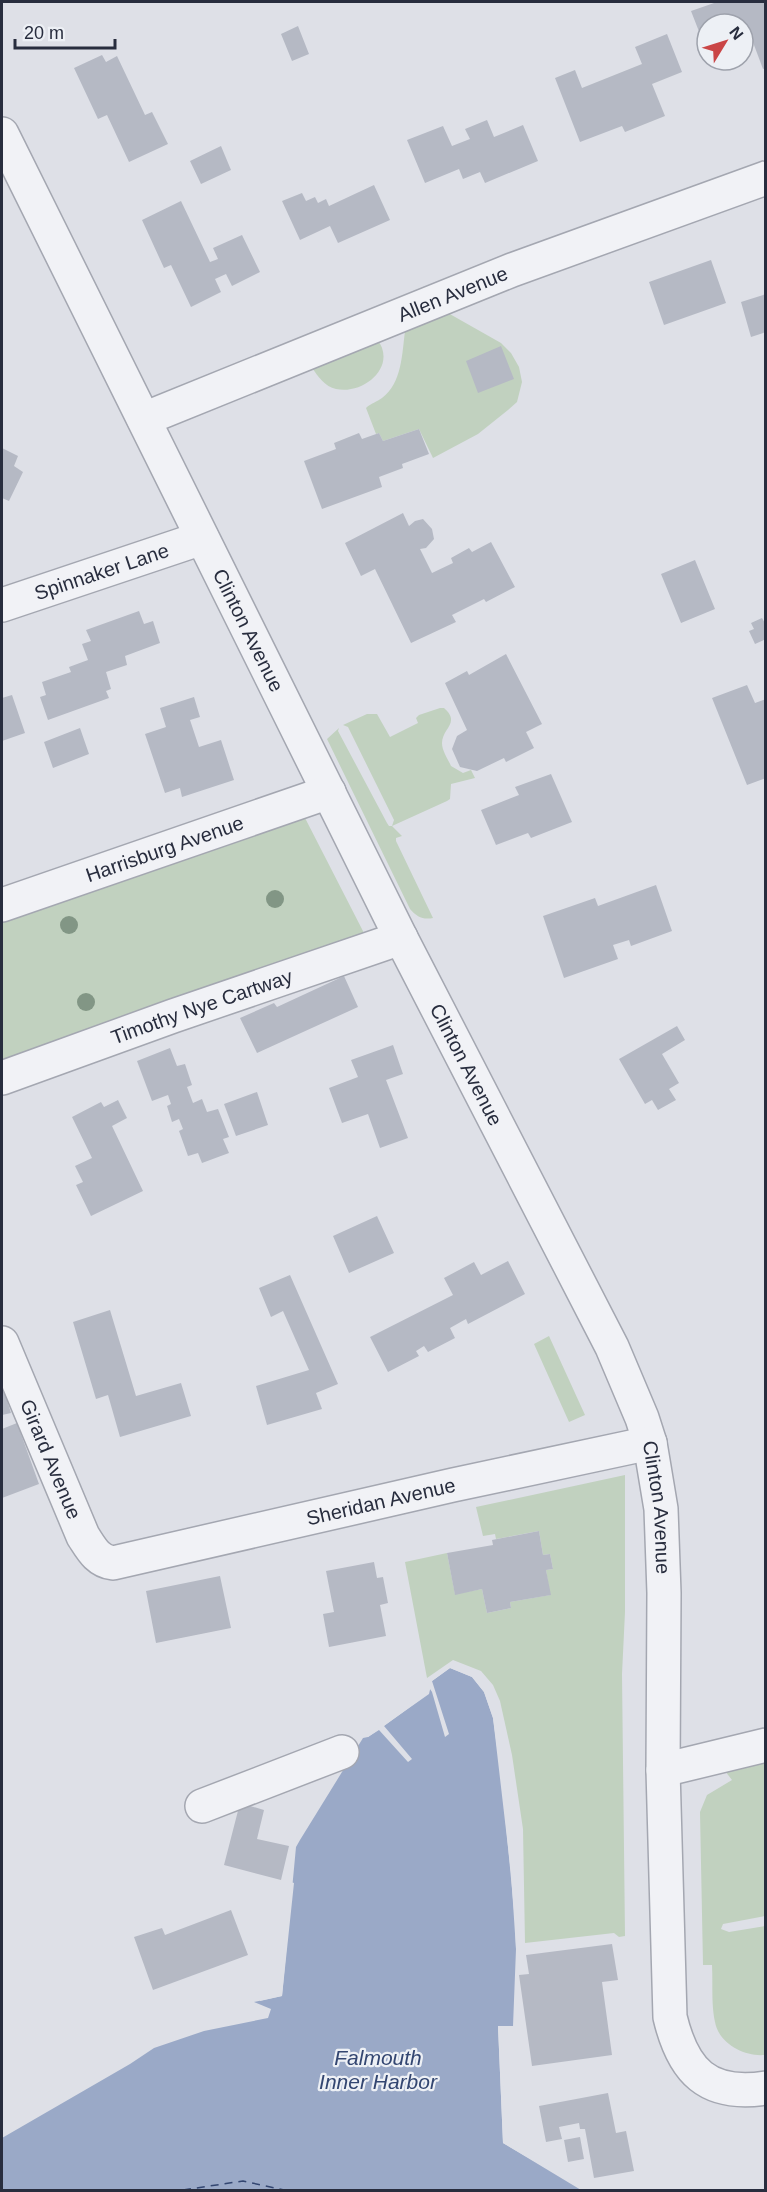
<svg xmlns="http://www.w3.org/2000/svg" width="767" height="2192" viewBox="0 0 767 2192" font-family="Arial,sans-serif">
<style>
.green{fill:#c1d1bf}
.water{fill:#9aa9c7}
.pier{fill:#dee0e7}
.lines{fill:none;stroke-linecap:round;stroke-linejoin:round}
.ferry{stroke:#334671;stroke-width:1.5;stroke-dasharray:8 6;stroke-linecap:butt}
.building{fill:#b5b9c4}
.minor-casing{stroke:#a4a7b1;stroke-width:36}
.minor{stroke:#f1f2f6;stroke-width:33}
.tree{fill:#829685}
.labels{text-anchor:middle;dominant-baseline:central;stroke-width:4.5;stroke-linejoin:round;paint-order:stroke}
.street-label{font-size:20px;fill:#282d3e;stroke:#edf0f5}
.water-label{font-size:21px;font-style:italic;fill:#334671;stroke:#edf0f5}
</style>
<rect width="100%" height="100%" fill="#dee0e7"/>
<path class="green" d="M448 313 501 343 511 353 519 367 522 382 517 402 508 410 478 434 433 458 419 429 383 441 379 433 376 434 366 408C371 403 377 402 382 398 402 383 402 354 405 331L408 328Z
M377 339C398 366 364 395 336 389 325 387 318 376 312 368Z
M440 708H444C461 723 442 728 442 743 442 751 448 759 451 766L463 773 471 770 475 778 451 784 450 799 447 801 392 826 402 836 396 838V841L433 918C423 920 417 917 410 909L327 739 339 728 338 731 387 823 389 826H392L394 820 348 727 343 725 367 714H377L390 737 418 723 416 718 419 715Z
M304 816 365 935 2 1068V918Z
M549 1336 585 1415 569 1422 534 1344Z
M625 1475V1612L622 1674 625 1936 619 1937 614 1933 525 1943 523 1829 512 1755 500 1701 493 1685 481 1671 453 1660 427 1678 405 1562 447 1553 455 1594 482 1589 487 1613 511 1608 510 1602 550 1595 546 1570 553 1569 550 1554 543 1555 539 1531 496 1539 495 1534 483 1536 476 1507Z
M765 1760V1916L723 1924 721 1929 729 1932 765 1926V2055C745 2057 719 2044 715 2022 711 2004 713 1983 712 1965H703L700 1812 707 1795 732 1780 725 1771Z"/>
<path class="water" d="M450 1668 472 1677 484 1692 493 1718 502 1783 515 1921 516 1949 513 2026H498L503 2143 581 2190H2V2138L130 2064 154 2048 204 2031 268 2018 271 2009 254 2002 282 1996 296 1847 300 1840 363 1738 368 1737 429 1694 432 1681Z"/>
<path class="pier" d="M450 1665 474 1675 487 1690 496 1718 514 1872 519 1949H516L511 1873 493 1718 484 1692 472 1677 450 1668 432 1681 449 1734 445 1737 432 1692 428 1686 430 1679Z
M427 1690 429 1693 384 1726 412 1759 408 1762 379 1730 368 1737 365 1735Z
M291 1882 294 1883 282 1996 260 2001 259 1998 280 1994Z
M498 2026H516L514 2029H501L506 2141 584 2190 503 2143Z"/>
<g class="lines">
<path class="ferry" d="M183 2190 243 2181 284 2190"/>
</g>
<path class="building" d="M717 2H766V68L763 69 751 37 743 40V24H707V52L691 11Z
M298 26 309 54 292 61 281 34Z
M667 34 682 72 652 84 665 116 625 132 622 126 580 142 555 78 575 70 582 88 642 64 635 47Z
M102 55 106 62 117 56 145 115 152 112 168 144 129 162 107 115 98 119 74 68Z
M487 120 494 137 523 125 538 161 485 183 480 172 463 179 459 169 425 183 407 140 443 126 452 146 470 139 465 129Z
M221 146 231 170 201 184 190 161Z
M374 185 390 220 338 243 330 226 300 240 282 201 302 193 306 201 315 197 318 203 326 199 329 206Z
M181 201 210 262 218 259 213 248 242 235 260 272 232 286 226 274 215 279 221 292 191 307 171 265 164 268 142 220Z
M711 260 726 303 664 325 649 282Z
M766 294V332L751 337 741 302Z
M501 346 514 379 478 393 466 361Z
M419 429 429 454 402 464 403 468 379 477 382 487 322 509 304 461 336 449 334 443 359 433 362 439 379 433 383 441Z
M2 448 18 456 14 466 23 472 9 501 2 498Z
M403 513 409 526 415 521 423 519 432 529 434 539 426 548 420 549 432 573 453 563 451 558 469 548 472 552 491 542 515 587 486 602 484 599 452 615 456 622 411 643 375 569 361 576 345 543Z
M695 560 715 609 681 623 661 574Z
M139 611 144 624 153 621 160 643 125 656 127 665 106 672 111 689 106 691 109 698 48 720 40 697 46 695 42 682 71 672 69 667 88 660 82 644 91 641 86 630Z
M762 618 766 625V639L755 644 749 631 754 629 751 623Z
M506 654 542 724 526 732 534 748 506 762 504 758 477 771 460 767 452 749 457 736 467 730 445 683 467 671 469 675Z
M747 685 755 703 766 699V778L747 785 712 698Z
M12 695 25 733 2 741V698Z
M194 697 200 717 190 720 199 747 221 740 234 780 182 797 180 788 165 793 145 734 166 727 160 708Z
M80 728 89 754 53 768 44 742Z
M551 774 572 822 531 838 528 833 496 845 481 810 519 795 515 787Z
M656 885 672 931 631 946 629 940 613 945 618 959 564 978 543 916 595 898 598 906Z
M344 976 358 1007 257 1053 240 1018 274 1003 277 1007Z
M677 1026 685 1040 662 1054 679 1083 669 1089 676 1100 658 1110 652 1100 645 1104 619 1059Z
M393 1045 403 1074 386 1080 408 1138 380 1148 368 1114 342 1123 329 1088 358 1077 351 1060Z
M170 1048 177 1066 185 1064 192 1085 187 1087 193 1103 202 1099 207 1112 218 1109 229 1137 223 1139 229 1153 202 1163 198 1153 188 1156 179 1131 183 1129 179 1119 172 1122 167 1106 171 1104 168 1095 152 1101 137 1061Z
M257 1092 268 1125 236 1136 224 1104Z
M118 1100 127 1118 112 1126 143 1191 91 1216 76 1185 83 1182 75 1166 92 1158 72 1117 101 1102 104 1107Z
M377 1216 394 1253 349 1273 333 1236Z
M508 1261 525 1294 468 1324 466 1319 450 1328 455 1338 428 1352 424 1346 416 1351 419 1356 388 1372 370 1337 453 1295 444 1278 474 1262 481 1275Z
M290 1275 338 1384 316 1393 322 1409 267 1425 256 1386 309 1370 283 1311 271 1317 259 1288Z
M110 1310 136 1396 181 1383 191 1416 120 1437 108 1395 96 1399 73 1322Z
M2 1384 11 1413 2 1415Z
M17 1423 39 1484 2 1498V1429Z
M539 1531 543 1555 550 1554 553 1569 546 1570 551 1595 510 1602 511 1608 487 1613 482 1589 455 1595 447 1553 493 1545 492 1540Z
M374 1562 377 1578 383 1577 388 1603 380 1605 386 1636 329 1647 323 1614 334 1612 326 1571Z
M220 1576 231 1628 156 1643 146 1591Z
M240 1803 264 1810 257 1839 289 1846 281 1880 224 1865Z
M231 1910 248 1955 153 1990 134 1937 162 1928 165 1935Z
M612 1944 618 1980 602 1982 612 2055 532 2066 519 1975 529 1974 526 1955Z
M608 2093 616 2133 626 2131 634 2171 594 2178 585 2129H580L579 2123 559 2127 562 2139 546 2142 539 2106Z
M580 2137 584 2159 568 2162 564 2140Z"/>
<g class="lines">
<defs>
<g id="minor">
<path id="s1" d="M2 134 401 938 612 1347 642 1418 650 1443 661 1509 664 1593 663 1770 670 2017C683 2071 707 2097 766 2088"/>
<path id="s2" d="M144 419 512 270 766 178"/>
<path id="s3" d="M2 605 202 538"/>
<path id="s4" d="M2 905 329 792"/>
<path id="s5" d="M2 1078 173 1016 401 938"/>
<path id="s6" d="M2 1343 83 1536C91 1548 97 1561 113 1563L453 1485 650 1443"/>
<path d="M663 1770 766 1745"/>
<path d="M202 1806 342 1752"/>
</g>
</defs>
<use href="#minor" class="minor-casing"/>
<use href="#minor" class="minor"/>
</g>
<g class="tree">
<circle cx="275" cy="899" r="9"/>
<circle cx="69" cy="925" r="9"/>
<circle cx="86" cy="1002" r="9"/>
</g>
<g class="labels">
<g class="street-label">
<text stroke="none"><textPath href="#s2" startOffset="333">Allen Avenue</textPath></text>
<text stroke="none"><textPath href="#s3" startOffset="105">Spinnaker Lane</textPath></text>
<text stroke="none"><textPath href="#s1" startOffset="554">Clinton Avenue</textPath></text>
<text stroke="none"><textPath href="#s4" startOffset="172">Harrisburg Avenue</textPath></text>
<text stroke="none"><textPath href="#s5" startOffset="212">Timothy Nye Cartway</textPath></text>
<text stroke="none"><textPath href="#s1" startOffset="1040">Clinton Avenue</textPath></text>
<text stroke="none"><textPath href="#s6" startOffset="126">Girard Avenue</textPath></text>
<text stroke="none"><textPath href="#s6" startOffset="526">Sheridan Avenue</textPath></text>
<text stroke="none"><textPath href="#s1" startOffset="1526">Clinton Avenue</textPath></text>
</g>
<g class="water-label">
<text x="378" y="2057">Falmouth<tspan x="378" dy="24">Inner Harbor</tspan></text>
</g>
</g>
<rect width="767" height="2192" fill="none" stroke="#282d3e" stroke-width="6"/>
<g transform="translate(725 42) rotate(52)"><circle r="28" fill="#edf0f5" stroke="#9ea2ac" stroke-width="1.5"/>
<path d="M0-4.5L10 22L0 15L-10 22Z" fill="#ca4546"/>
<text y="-9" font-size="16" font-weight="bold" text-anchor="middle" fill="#282d3e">N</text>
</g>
<path d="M15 39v9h100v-9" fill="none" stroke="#282d3e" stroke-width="3"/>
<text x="24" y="39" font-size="18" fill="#282d3e" stroke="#edf0f5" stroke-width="4.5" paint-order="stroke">20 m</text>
</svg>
